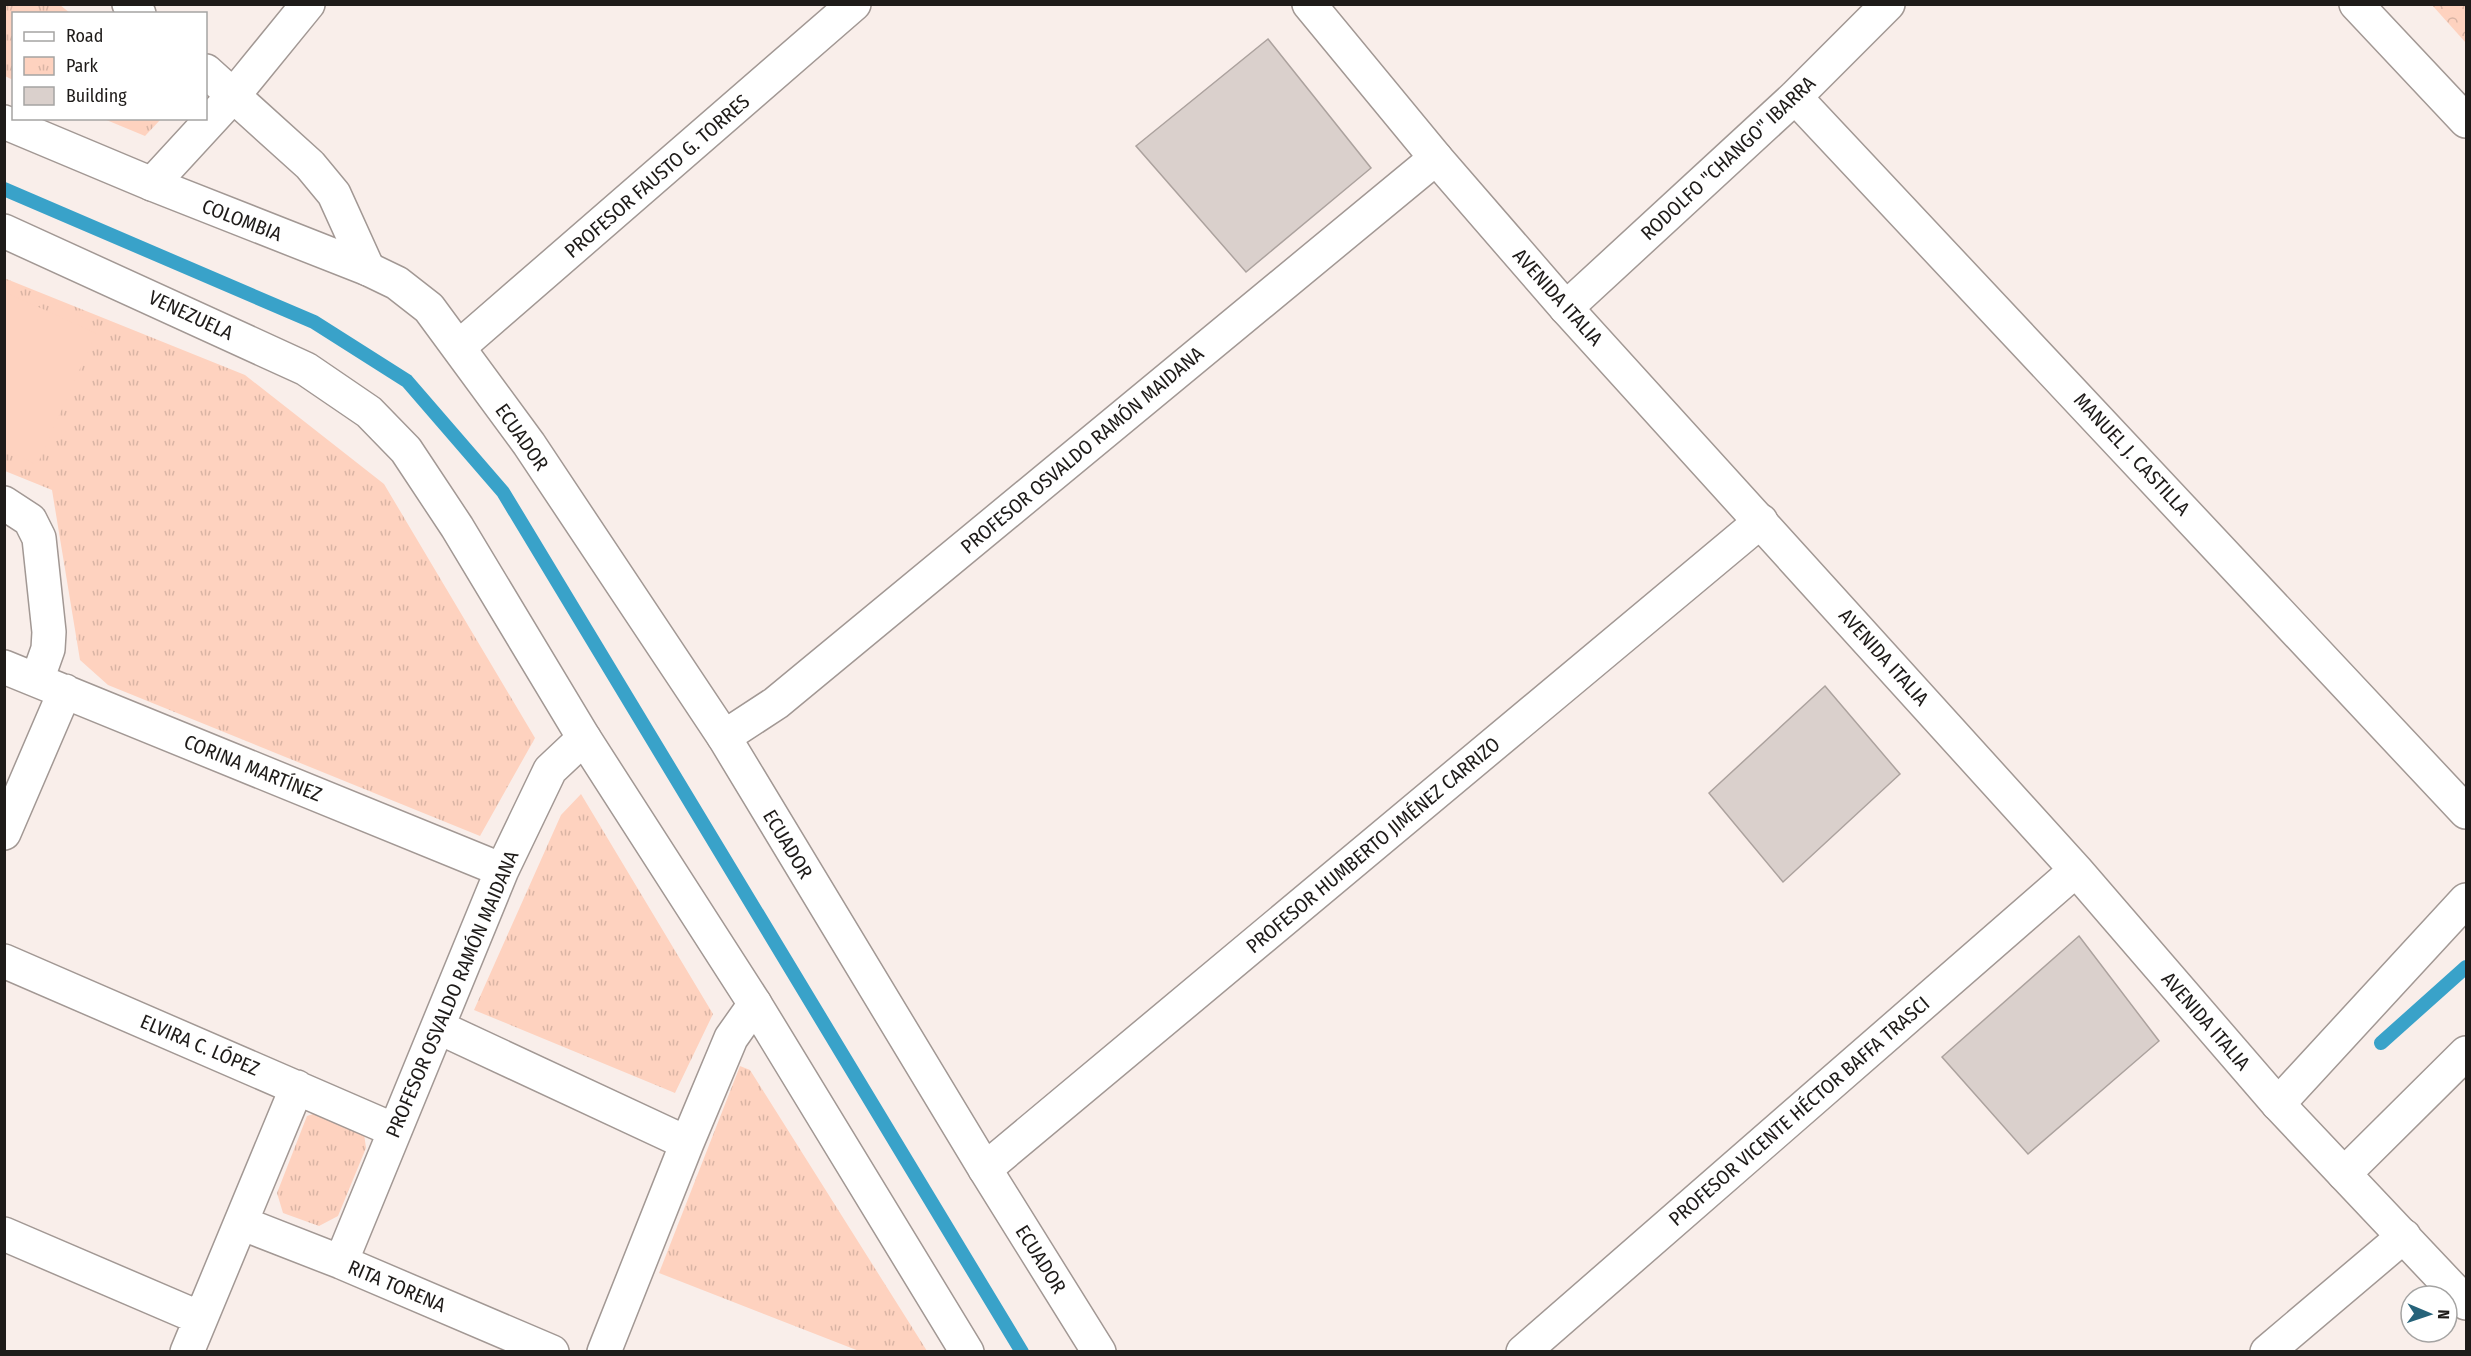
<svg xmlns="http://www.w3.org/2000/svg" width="2471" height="1356" viewBox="0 0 2471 1356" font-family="'Fira Sans Condensed',sans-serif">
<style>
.forest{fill:url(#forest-crowns)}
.park{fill:url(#park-tufts)}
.garden{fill:#fed2bf}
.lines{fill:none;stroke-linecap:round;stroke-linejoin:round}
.stream{stroke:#39a2c9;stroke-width:14}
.building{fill:#dad0cc;stroke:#aca29e;stroke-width:1.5}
.street-casing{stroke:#a29894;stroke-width:36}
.secondary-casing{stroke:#a29894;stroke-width:36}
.street{stroke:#fff;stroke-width:33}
.secondary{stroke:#fff;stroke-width:33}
.labels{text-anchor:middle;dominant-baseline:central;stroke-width:6;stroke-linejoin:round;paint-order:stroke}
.street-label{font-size:20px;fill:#1e1b19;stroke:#fff}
</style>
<defs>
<pattern id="forest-crowns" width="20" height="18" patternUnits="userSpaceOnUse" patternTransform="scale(1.5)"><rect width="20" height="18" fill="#fed2bf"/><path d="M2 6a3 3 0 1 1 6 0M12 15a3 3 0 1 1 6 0" fill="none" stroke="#d9b4a4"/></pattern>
<pattern id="park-tufts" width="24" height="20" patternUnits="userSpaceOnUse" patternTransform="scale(1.5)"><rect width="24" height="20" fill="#fed2bf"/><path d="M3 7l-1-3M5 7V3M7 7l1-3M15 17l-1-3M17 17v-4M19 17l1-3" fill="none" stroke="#d9b4a4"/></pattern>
</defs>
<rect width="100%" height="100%" fill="#f9eeea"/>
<path class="forest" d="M2432 5H2466V43Z"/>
<path class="park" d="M5 4 60 5 70 13 14 14 13 80 5 76Z
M104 119H161L145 136Z
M4 278 245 375 384 484 535 738 480 836 108 685 80 660 52 490 5 471Z
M581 794 713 1014 675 1093 474 1010 561 815Z
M740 1066 750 1070 927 1351H859L659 1273Z
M325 1110 363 1126 366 1148 338 1216 319 1226 283 1213 277 1193 307 1116Z"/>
<path class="garden" d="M5 292 96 333 37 465 5 450Z"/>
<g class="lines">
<path class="stream" d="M4 189 314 322 407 381 503 492 1022 1352
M2381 1043 2466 967"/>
</g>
<path class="building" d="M1268 39 1371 168 1246 272 1136 146Z
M1825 686 1900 774 1783 882 1709 793Z
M2079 936 2159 1041 2028 1154 1942 1057Z"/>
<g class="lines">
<defs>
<path id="street" d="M129 4 139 14
M2356 4 2466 121
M206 71 310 165 334 194 368 269
M1795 97 2466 812
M152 184 233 96 308 4
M1566 308 1795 97 1888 4
M459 347 854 4
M4 503 30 520 39 538 49 632 48 649 37 680
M4 667 502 870
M724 737 776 703 1436 158
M4 833 65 691
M4 961 394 1130
M438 1027 687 1143
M2278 1104 2466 900
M985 1169 1761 521
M2344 1174 2466 1053
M241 1223 341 1262 552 1352
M4 1234 200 1318
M341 1262 502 870 550 770 584 738
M187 1352 297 1087
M604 1352 687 1143 731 1038 755 1004
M2267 1352 2404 1236"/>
<path id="secondary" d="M1309 4 1436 158 1566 308 2076 870 2278 1104 2466 1303
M4 122 152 184 368 269 397 283 429 308 529 444 724 737 985 1169 1099 1352
M4 231 306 369 369 412 406 450 457 527 584 738 755 1004 967 1352
M1523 1352 2076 870"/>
</defs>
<use href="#street" class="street-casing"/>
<use href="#secondary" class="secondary-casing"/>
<use href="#street" class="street"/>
<use href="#secondary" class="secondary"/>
</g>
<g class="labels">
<g class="street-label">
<text transform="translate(1728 158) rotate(-43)">RODOLFO "CHANGO" IBARRA</text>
<text transform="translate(657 176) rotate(-41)">PROFESOR FAUSTO G. TORRES</text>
<text transform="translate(242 220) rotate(21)">COLOMBIA</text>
<text transform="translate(1558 297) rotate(48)">AVENIDA ITALIA</text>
<text transform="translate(191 315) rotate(25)">VENEZUELA</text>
<text transform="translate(522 437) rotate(55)">ECUADOR</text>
<text transform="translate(1082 450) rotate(-40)">PROFESOR OSVALDO RAMÓN MAIDANA</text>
<text transform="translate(2132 454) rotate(47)">MANUEL J. CASTILLA</text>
<text transform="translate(1884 657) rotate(48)">AVENIDA ITALIA</text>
<text transform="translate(253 768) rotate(22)">CORINA MARTÍNEZ</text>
<text transform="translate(788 844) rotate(59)">ECUADOR</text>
<text transform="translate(1373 845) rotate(-40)">PROFESOR HUMBERTO JIMÉNEZ CARRIZO</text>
<text transform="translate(452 994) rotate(-67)">PROFESOR OSVALDO RAMÓN MAIDANA</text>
<text transform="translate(2206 1021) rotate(49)">AVENIDA ITALIA</text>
<text transform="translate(200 1045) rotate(23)">ELVIRA C. LÓPEZ</text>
<text transform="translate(1799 1111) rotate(-41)">PROFESOR VICENTE HÉCTOR BAFFA TRASCI</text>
<text transform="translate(1041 1259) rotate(58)">ECUADOR</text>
<text transform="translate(397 1286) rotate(23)">RITA TORENA</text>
</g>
</g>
<rect width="2471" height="1356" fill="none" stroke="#1e1b19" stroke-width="12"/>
<rect x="12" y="12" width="195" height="108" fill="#ffffff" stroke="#a5a4a3" stroke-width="1.5"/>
<rect x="24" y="32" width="30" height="9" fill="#ffffff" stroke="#a5a4a3" stroke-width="1.5"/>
<text x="66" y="42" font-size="18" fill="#1e1b19">Road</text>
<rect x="24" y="57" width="30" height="18" fill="url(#park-tufts)" stroke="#a5a4a3" stroke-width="1.5"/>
<text x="66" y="72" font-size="18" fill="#1e1b19">Park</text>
<rect x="24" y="87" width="30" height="18" fill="#dad0cc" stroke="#a5a4a3" stroke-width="1.5"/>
<text x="66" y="102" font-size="18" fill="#1e1b19">Building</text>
<g transform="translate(2429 1314) rotate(92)"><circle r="28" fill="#ffffff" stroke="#a5a4a3" stroke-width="1.5"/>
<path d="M0-4.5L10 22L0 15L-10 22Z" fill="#26637a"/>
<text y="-9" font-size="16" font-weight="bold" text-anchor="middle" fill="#1e1b19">N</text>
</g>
</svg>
